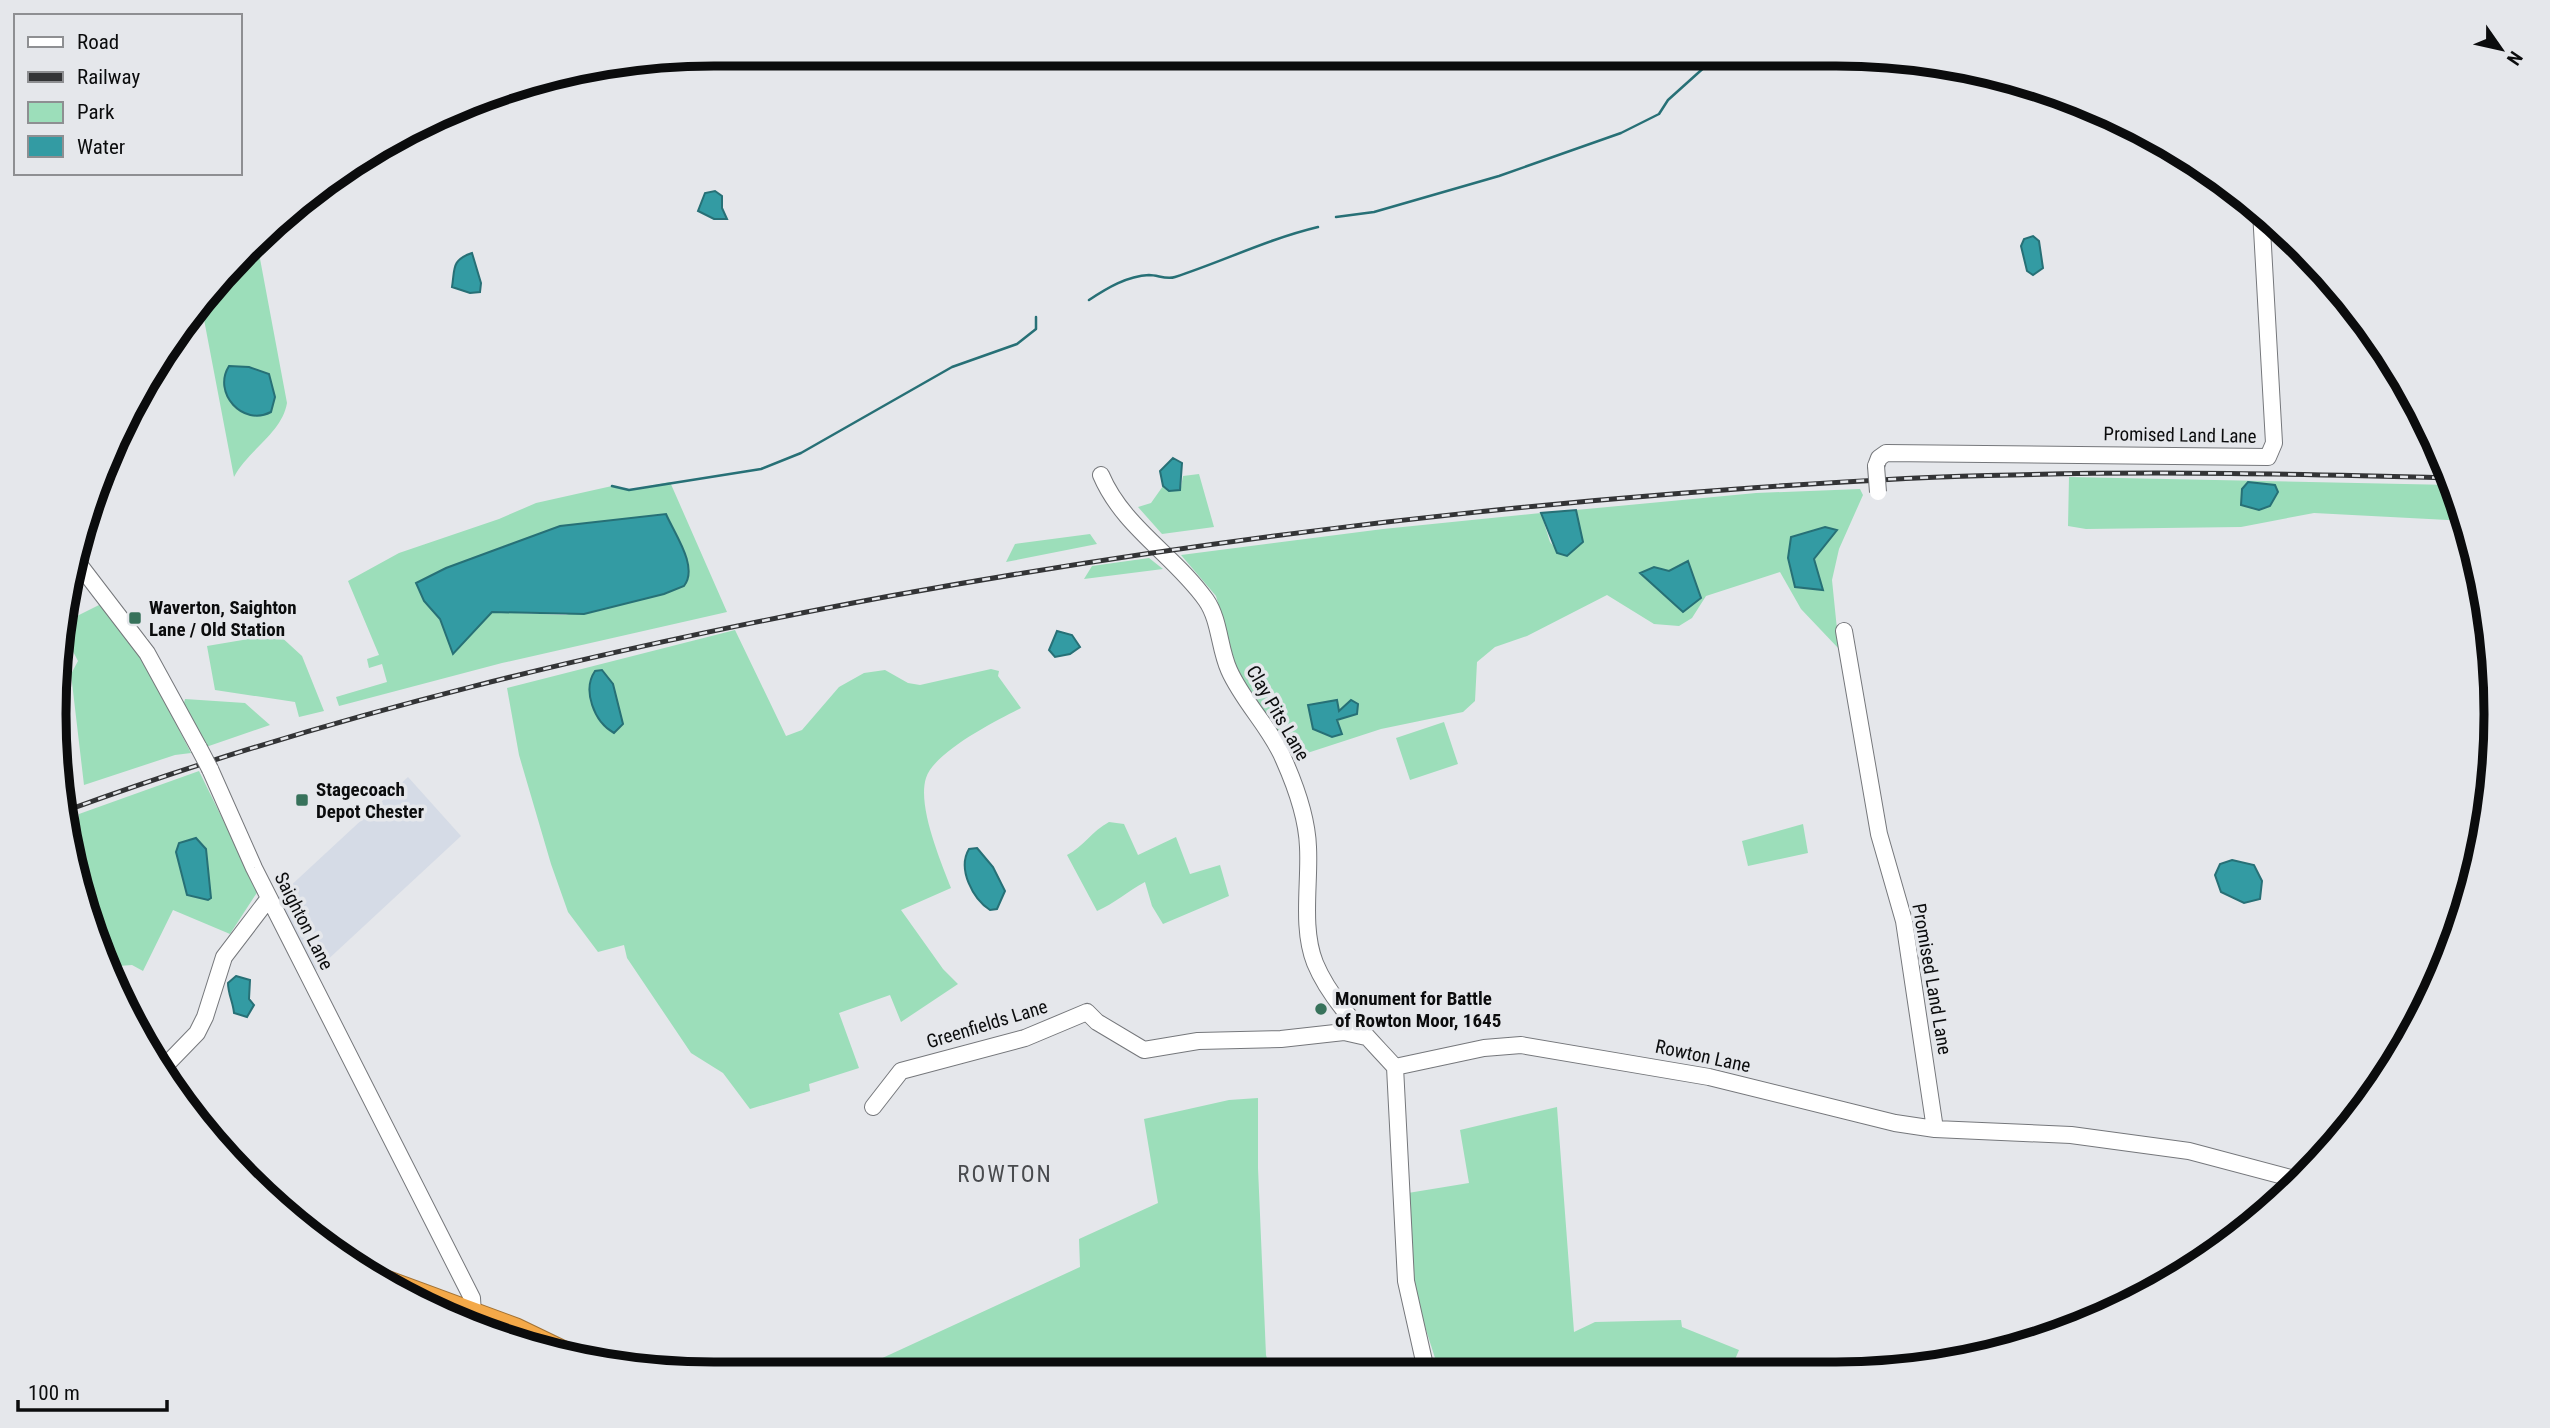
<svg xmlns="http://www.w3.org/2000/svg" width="2550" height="1428" viewBox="0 0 2550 1428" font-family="'Roboto Condensed',sans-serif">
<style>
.built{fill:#d5dbe6}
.green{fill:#9cdeba;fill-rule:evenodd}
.water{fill:#339ba3;stroke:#277076;stroke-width:2}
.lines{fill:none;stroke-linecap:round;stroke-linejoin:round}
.stream{stroke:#277076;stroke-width:2.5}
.minor-casing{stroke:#75777b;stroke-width:18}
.highway-casing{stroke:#a27234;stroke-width:25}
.minor{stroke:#fff;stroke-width:16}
.highway{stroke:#f4a949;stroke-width:23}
.rail-casing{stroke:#333436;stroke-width:5}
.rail{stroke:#e5e7eb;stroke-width:2.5;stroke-dasharray:8;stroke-linecap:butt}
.minor-bridge-casing{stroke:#75777b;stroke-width:18;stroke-linecap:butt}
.minor-bridge{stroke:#fff;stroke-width:16}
.poi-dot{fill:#37725b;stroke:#e5e7eb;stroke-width:2.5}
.labels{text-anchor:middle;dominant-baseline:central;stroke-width:7;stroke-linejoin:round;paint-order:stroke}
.street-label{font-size:19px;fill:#0b0c0d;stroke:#e5e7eb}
.poi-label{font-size:19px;font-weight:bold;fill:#0b0c0d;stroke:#e5e7eb;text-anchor:start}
.quarter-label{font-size:23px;letter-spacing:2px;fill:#494b4e;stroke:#e5e7eb}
.rim{fill:none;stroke:#0b0c0d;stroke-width:9}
</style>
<rect width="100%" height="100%" fill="#e5e7eb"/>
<path class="built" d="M408 777 461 836 309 977 272 903Z"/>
<path class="green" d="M258 248 287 403C282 433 248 450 234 477L202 309Z
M1199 474 1214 527 1162 534 1138 507 1151 503 1163 486 1181 487 1183 476Z
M2069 477 2452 485 2463 517 2448 520 2314 513 2241 527 2086 529 2068 526Z
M670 482 727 612 502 663 339 706 336 697 387 682 382 664 369 668 367 659 379 655 348 581 399 553 499 519 536 503 612 486 629 490ZM666 514 689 572 566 615 491 612 453 654 440 619 424 601 416 583 446 568 560 526Z
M1860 489 1863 495 1839 549 1832 580 1839 649 1801 609 1780 572 1706 596 1692 618 1679 626 1654 624 1607 595 1527 636 1495 647 1477 662 1475 701 1463 712 1381 729 1295 757 1239 677 1216 596 1181 555 1383 529 1541 513 1550 542 1555 548 1583 542 1576 510 1756 493ZM1687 562 1683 612 1641 573 1654 567 1669 571Z
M1090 534 1097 544 1006 562 1015 544Z
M1149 558 1163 569 1084 579 1092 566Z
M103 603 138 650 191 753 175 755 84 785 71 674 78 661 67 640 69 620Z
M735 630 786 736 802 730 839 687 864 673 885 670 908 683 920 685 991 669 999 671 998 676 1021 708C997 720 934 752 926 778 917 806 941 862 951 888L901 910 943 969 958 984 901 1022 890 995 839 1013 859 1068 809 1084 810 1091 750 1109 723 1073 691 1053 627 958 624 945 598 952 568 912 551 864 519 755 507 688Z
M278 634 302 656 324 711 299 717 295 702 215 690 207 646Z
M185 699 245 703 270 725 206 747 184 703Z
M1444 722 1458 764 1410 780 1396 738Z
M199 771 258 891 230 934 173 910 143 971 132 965 105 967 79 859V814Z
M1109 822 1124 824 1138 855 1176 837 1190 874 1220 865 1229 896 1163 924 1152 906 1145 882C1128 891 1114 904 1097 911L1067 855C1083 847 1092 831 1109 822Z
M1803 824 1808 853 1748 866 1742 841Z
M1258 1098V1168L1266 1355 1270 1370 867 1372 865 1366 1080 1267 1079 1239 1158 1203 1144 1119 1229 1100Z
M1557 1107 1574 1332 1595 1322 1681 1320 1682 1327 1739 1350 1731 1369 1436 1370 1435 1358 1412 1286 1408 1193 1469 1183 1460 1130Z"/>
<path class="water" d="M715 191 722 196V208L727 219H714L698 211 705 193Z
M2033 236 2039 241 2043 268 2033 275 2027 271 2021 246 2024 239Z
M472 253 481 283 480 292 470 293 452 287C455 269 451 260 472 253Z
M229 366 249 367 269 374 275 397 271 412C243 427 212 393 229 366Z
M1173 458 1182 463 1180 490 1169 491 1163 486 1160 471Z
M2248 482 2275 485 2278 492 2270 506 2259 510 2241 505 2242 489Z
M1576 510 1583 542 1567 556 1557 553 1541 513Z
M666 514C674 533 699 567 684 586L664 594 584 614 492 612 453 654 440 619 424 601 416 583 446 568 560 526Z
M1825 527 1837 530 1814 559 1823 590 1795 587 1788 558 1791 537Z
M1688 561 1701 598 1683 612 1640 573 1654 567 1669 571Z
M1057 631 1072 635 1080 647 1070 654 1055 657 1049 650Z
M602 670 613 684 623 724 614 733C594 722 582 690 595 671Z
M1337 700 1339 711 1351 700 1358 704 1357 714 1337 720 1342 734 1332 737 1313 729 1308 705Z
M196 838 206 849 211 898 208 900 187 895 176 852 179 843Z
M977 848 993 867 1005 891 997 909 990 910C973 899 957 869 969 849Z
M2232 860 2254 865 2262 881 2260 899 2244 903 2221 892 2215 875 2220 864Z
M236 976 250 980 249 999 254 1005 247 1017 234 1013C233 1002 228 994 228 983Z"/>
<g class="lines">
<path class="stream" d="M1336 217 1374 212 1499 176 1621 133 1659 114 1668 100 1718 55
M1089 300C1107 288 1127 276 1149 275 1158 275 1166 280 1175 277 1224 261 1268 239 1318 227
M612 486 629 490 761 469 801 453 952 367 1017 344 1036 329V317"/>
<defs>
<path id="minor" d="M1876 466 1879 458 1886 453 2268 457 2274 443 2261 211
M1101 475C1123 527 1174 555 1206 600 1220 620 1219 648 1229 670 1243 702 1271 728 1284 760 1296 787 1307 817 1308 847 1310 883 1301 928 1315 963 1331 1002 1367 1036 1395 1067
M75 559 147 653 199 748
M1844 631 1879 834 1904 921 1935 1129
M210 769 254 868 472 1298 473 1314
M166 1065 197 1033 205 1017 224 957 269 898
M1395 1067 1484 1048 1521 1045 1709 1077 1895 1123 1935 1129 2071 1135 2189 1151 2302 1181
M1395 1067 1406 1281 1426 1370
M873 1107 901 1071 1025 1038 1087 1012 1097 1022 1144 1050 1198 1041 1281 1039 1344 1032 1366 1037"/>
<path id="highway" d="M375 1278 516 1330 570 1356"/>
</defs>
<use href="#minor" class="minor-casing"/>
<use href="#highway" class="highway-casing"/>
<use href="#minor" class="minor"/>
<use href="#highway" class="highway"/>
<defs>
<path id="rail" d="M68 810C333 713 612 648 890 596 1149 549 1409 515 1672 494 1785 485 1898 477 2012 475 2157 471 2303 474 2449 478"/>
</defs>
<use href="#rail" class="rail-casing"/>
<use href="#rail" class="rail"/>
<defs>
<path id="minor-bridge" d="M1876 466 1878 492
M199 748 210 769"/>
</defs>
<use href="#minor-bridge" class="minor-bridge-casing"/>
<use href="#minor-bridge" class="minor-bridge"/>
</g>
<g class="poi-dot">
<rect x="128" y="611" width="14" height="14" rx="3.5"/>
<rect x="295" y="793" width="14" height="14" rx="3.5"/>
<circle cx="1321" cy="1009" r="7"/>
</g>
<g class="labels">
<g class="street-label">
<text transform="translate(2180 435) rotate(1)">Promised Land Lane</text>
<text transform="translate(1278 713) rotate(60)">Clay Pits Lane</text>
<text transform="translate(304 921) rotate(63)">Saighton Lane</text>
<text transform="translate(1932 979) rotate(80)">Promised Land Lane</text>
<text transform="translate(987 1024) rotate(-17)">Greenfields Lane</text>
<text transform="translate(1703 1056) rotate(12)">Rowton Lane</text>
</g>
<g class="poi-label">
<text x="149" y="607">Waverton, Saighton<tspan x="149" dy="22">Lane / Old Station</tspan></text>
<text x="316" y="789">Stagecoach<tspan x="316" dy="22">Depot Chester</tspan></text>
<text x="1335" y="998">Monument for Battle<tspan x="1335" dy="22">of Rowton Moor, 1645</tspan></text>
</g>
<g class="quarter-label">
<text x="1005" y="1174">ROWTON</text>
</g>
</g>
<path d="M0 0H2550V1428H0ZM714 66H1836A648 648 0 0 1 2484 714V714A648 648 0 0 1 1836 1362H714A648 648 0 0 1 66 714V714A648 648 0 0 1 714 66Z" fill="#e5e7eb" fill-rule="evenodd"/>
<path class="rim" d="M714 66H1836A648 648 0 0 1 2484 714V714A648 648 0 0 1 1836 1362H714A648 648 0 0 1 66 714V714A648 648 0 0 1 714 66Z"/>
<rect x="14" y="14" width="228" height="161" fill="#e5e7eb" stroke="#8e8f92" stroke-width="2"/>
<rect x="28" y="37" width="35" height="10" fill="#ffffff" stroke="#8e8f92" stroke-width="2"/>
<text x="77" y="49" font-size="21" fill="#0b0c0d">Road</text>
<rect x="28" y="72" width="35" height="10" fill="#333436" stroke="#8e8f92" stroke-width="2"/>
<text x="77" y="84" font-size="21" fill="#0b0c0d">Railway</text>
<rect x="28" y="102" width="35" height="21" fill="#9cdeba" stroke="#8e8f92" stroke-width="2"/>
<text x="77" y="119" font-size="21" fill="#0b0c0d">Park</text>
<rect x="28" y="136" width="35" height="21" fill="#339ba3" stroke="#8e8f92" stroke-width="2"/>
<text x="77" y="154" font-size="21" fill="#0b0c0d">Water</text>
<g transform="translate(2501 49) rotate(124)" stroke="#e5e7eb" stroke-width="5" paint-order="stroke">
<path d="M0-5L12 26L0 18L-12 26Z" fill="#0b0c0d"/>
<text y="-10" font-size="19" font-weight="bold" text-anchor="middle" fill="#0b0c0d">N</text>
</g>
<path d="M18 1400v10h149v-10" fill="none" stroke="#0b0c0d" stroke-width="3.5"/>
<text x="28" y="1400" font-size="21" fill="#0b0c0d" stroke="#e5e7eb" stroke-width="5" paint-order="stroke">100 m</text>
</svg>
